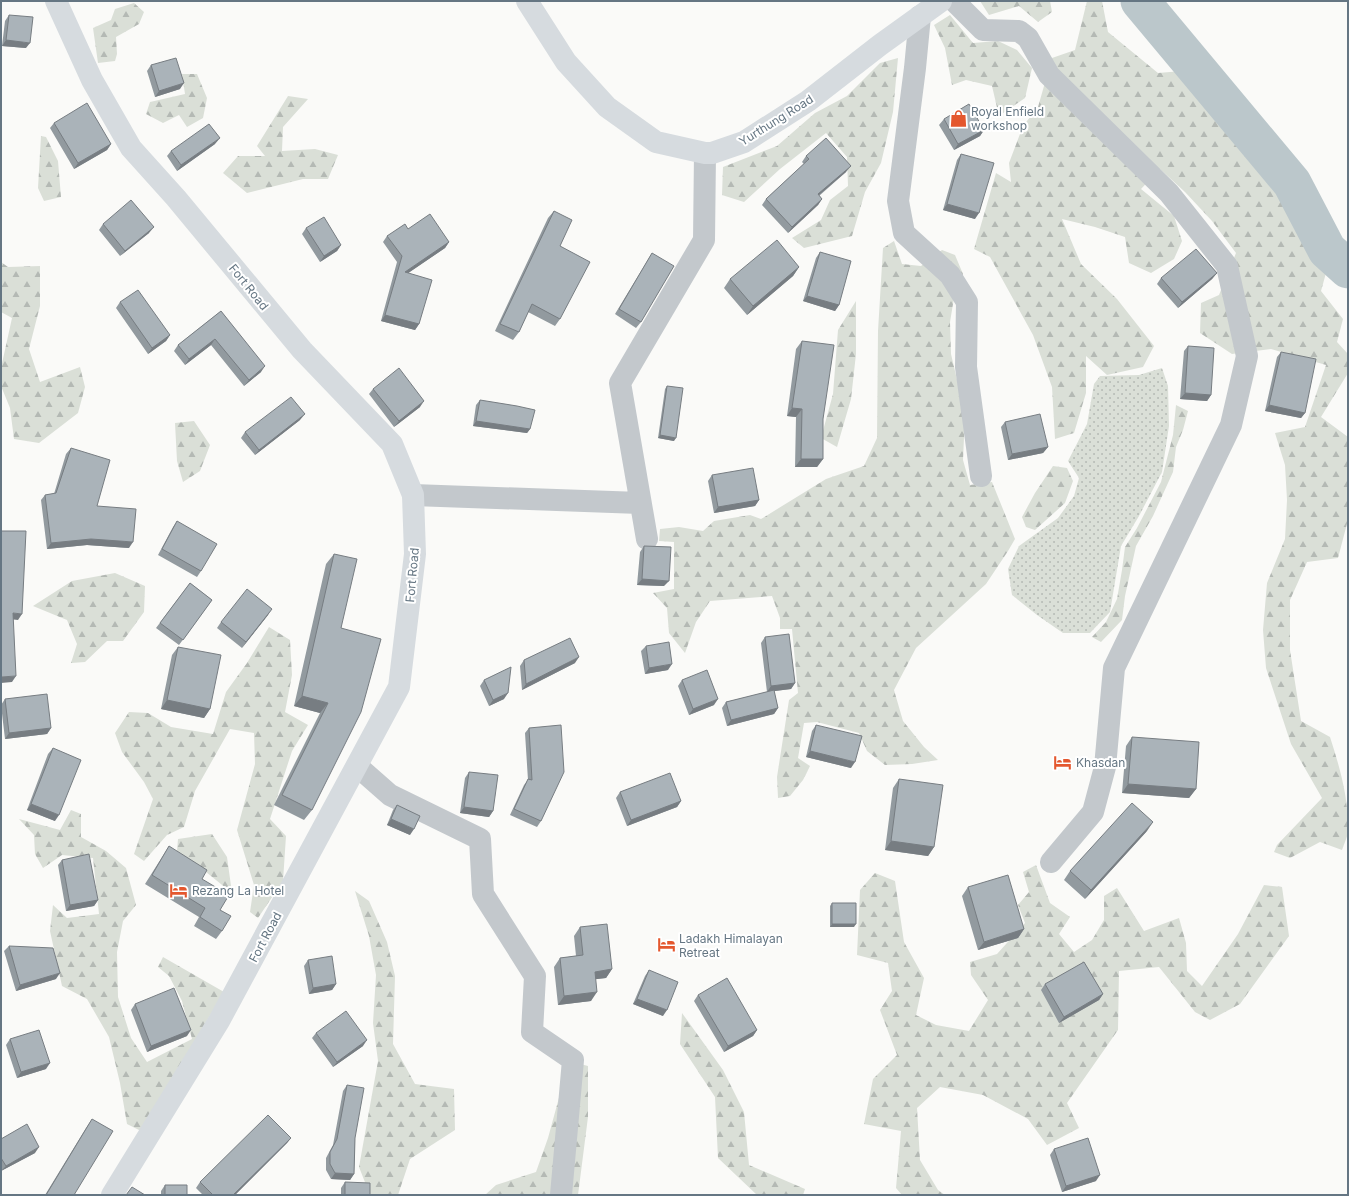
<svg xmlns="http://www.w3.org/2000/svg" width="1349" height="1196" viewBox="0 0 1349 1196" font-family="Inter,sans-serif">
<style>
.grass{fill:url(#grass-dots)}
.forest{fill:url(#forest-firs)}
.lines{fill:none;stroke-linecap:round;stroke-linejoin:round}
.river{stroke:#bbc7cb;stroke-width:39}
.street{stroke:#c3c8cc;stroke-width:22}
.secondary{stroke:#d6dbdf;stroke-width:22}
.wall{fill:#929a9f}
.shaded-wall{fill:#777d82}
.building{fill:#aab3b9;stroke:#777d82}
.labels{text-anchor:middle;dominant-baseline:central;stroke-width:4;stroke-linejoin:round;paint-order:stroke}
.poi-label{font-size:12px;fill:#657683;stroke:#fff;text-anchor:start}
.street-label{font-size:12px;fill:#657683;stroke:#fff}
</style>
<defs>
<pattern id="grass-dots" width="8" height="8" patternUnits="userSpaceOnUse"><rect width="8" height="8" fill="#dadfd7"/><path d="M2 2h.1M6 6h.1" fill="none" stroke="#b4b9b4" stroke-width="1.8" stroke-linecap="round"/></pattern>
<pattern id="forest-firs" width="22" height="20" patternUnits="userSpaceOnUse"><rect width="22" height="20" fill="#dadfd7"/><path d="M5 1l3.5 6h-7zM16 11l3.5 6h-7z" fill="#b4b9b4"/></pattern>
</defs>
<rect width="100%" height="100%" fill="#fafaf8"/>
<path class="grass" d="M1162 368 1168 386 1169 426 1162 472 1139 516 1121 546 1110 612 1090 633H1063L1037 615 1012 595 1008 569 1019 546 1058 518 1074 496 1079 478 1068 461 1087 424 1094 384 1100 376 1139 375Z"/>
<path class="forest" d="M980 1H1050L1052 12 1038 22 1019 6 989 15Z
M1087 1H1102L1108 32 1158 73 1182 71 1216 121 1251 156 1286 206 1326 273 1321 291 1343 319 1337 342 1348 354V373L1321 417 1348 437V520L1338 558 1307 562 1290 600V650L1301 721 1330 737C1340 768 1349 799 1348 832 1347 838 1344 844 1342 850L1320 842 1290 858 1274 852 1277 845 1322 798 1291 744 1266 668 1263 630 1267 583 1285 539 1287 500 1285 465 1275 433 1305 427 1326 365 1271 349 1232 354 1200 333 1201 303 1219 295 1236 253 1212 221 1185 192 1160 169 1141 189 1174 216 1182 241 1174 259 1151 273 1129 263 1125 237 1095 227 1062 219 1081 264 1117 299 1154 346 1143 367 1107 375 1086 356V393L1074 433 1055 439 1052 387 1033 335 990 257 974 249 996 173 1011 182 1009 163 1023 126 1038 107 1052 58 1075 50Z
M134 3 144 12 139 24 116 37 117 54 115 61 98 63 93 28 111 20 115 9Z
M950 15 973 43 998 41 1017 50 1032 68 1025 98 999 116 992 86 966 80 952 85 945 48 934 25Z
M898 58 893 112 881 163 865 192 852 236 804 248 792 238 821 220 830 200 848 186 847 157 826 133 780 169 744 202 722 195 723 167 777 146 815 113 847 96 880 63Z
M182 74H197L207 98 203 118 187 127 179 115 163 123 146 114 150 102 185 94Z
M288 96 308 99 283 127 282 151 315 149 338 155 328 179H303L247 193 223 173 238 156H265L257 146Z
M41 136 46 137 58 161 61 197 44 201 38 188Z
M894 241 902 264 921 266 942 250 955 255 963 274 954 298 950 322 951 354 965 414 963 460 970 485 992 482 1015 539 1008 551 986 584 916 648 894 690 903 721 924 747 938 760 912 764 885 765 867 751 859 733 817 722 804 723 798 758 810 766 803 780 790 796 778 798 777 777 789 700 798 693 792 629H780V618L772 596 710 601 696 622 685 653 669 633 667 608 653 593 674 589V542L659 541 660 529 679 527 703 531 714 521 750 515 761 519 826 479 864 466 877 438 878 331 883 248Z
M1 262 8 267 40 266V306L29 349 40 382 80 367 85 387 78 413 39 443 14 439 10 408 1 386V368L12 318 1 312Z
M856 301V354L851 399 837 447 821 438 833 394 838 330Z
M1176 405 1188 411 1183 430 1176 447 1173 472 1153 516 1136 546 1125 596 1122 620 1101 642 1092 637 1106 622 1117 599 1122 570 1125 547 1137 528 1161 482 1173 435Z
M194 421 210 445 200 471 183 482 177 461 175 423Z
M1053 466 1067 468 1073 481 1065 503 1035 530 1026 527 1022 517 1035 493Z
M115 573 145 586 144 612 123 641H107L85 662 71 663 77 644 67 620 33 606 72 581Z
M269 627 290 640 292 675 285 712 308 725 292 751 270 819 286 836 283 881 258 918 250 912 254 885 237 830 255 764 254 733 230 729 195 791 184 827 167 835 144 861 134 854 153 799 144 782 122 752 115 733 129 712 148 713 171 727 213 734 226 692 247 663Z
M71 810 81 814V837L106 851 126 868 136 905 123 921 117 952 118 997 131 1038 147 1062 192 1039 182 1001 169 976 158 967 163 957 224 992 141 1131 127 1124 120 1083 109 1037 87 999 62 986 50 931 53 905 67 918 99 914 93 858 62 855 43 868 35 854 34 835 19 819 60 830Z
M212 834 227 857 232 893 206 872 177 851 178 839Z
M1036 865 1050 903 1070 917 1059 934 1074 952 1092 940 1104 920V896L1117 888 1144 931 1179 918 1186 943 1187 971 1202 986 1238 934 1264 885 1282 887 1289 936 1240 1004 1210 1020 1195 1012 1159 967 1119 971 1118 1030 1067 1103 1079 1128 1047 1145 1028 1119 983 1095 940 1087 917 1108 920 1160 938 1190 945 1195H902L896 1188 901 1131 864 1124 873 1079 897 1055 880 1010 892 991 888 963 857 955 860 890 875 873 895 881 904 942 924 978 916 1015 936 1025 969 1031 988 1000 971 975 970 962 997 954 1025 923 1018 905 1029 892 1023 872Z
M355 891 369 901 387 942 395 976 393 1044 415 1084 454 1089 455 1130 410 1159 398 1195H370L359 1167 378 1061 373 1023 376 975 369 936Z
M682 1013 723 1070 744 1112 749 1165 805 1189 803 1195H757L718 1158 715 1097 680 1044Z
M569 1061 588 1066V1117L578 1195H485L496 1185 536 1172 548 1138Z"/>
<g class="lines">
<path class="river" d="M1140 1 1292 183 1327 250 1348 269"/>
<path class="street" d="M954 1 983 30 1019 31 1028 38 1049 75 1169 193 1227 266 1247 356 1231 425 1114 668 1105 767 1093 812 1051 862
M920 16 915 68 898 201 904 233 950 275 967 302 966 367 981 476
M413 495 640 503
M647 539 620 383 704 240 705 153
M357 766 390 795 480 839 483 894 535 976 532 1032 573 1060 561 1195"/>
<path class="secondary" d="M56 1 92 80 131 148 176 198 302 350 392 444 413 495 415 554 399 687 219 1021 112 1195
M527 1 566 62 607 107 656 142 705 153H712L744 142 808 101 880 45 941 1"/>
</g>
<path class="wall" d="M9 15 26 48 2 46 5 21Z
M151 65 180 89 155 97 147 71Z
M944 119 984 130 980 136 954 150 939 125Z
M54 123 111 144 107 150 74 169 50 128Z
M215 144 177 171 167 156 171 151Z
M961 154 975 219 943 210 957 160Z
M806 156 846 172 819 196 822 199 818 205 788 233 762 205 766 199 804 164 802 162Z
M554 211 560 246V319L555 326 528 312 519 332 513 340 495 331 548 218Z
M103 224 149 233 120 256 99 230Z
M306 228 341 245 337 251 320 262 302 234Z
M408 229 449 242 445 248 408 273 419 324 415 330 381 321 397 262 383 242 387 236Z
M820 252 839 305 835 311 803 301 816 258Z
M652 253 641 322 636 328 615 314Z
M799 267 793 276 747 315 724 288 730 279Z
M1217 273 1212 279 1178 308 1157 284 1161 278Z
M120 302 170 335 166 341 148 354 116 308Z
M221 311 261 372 244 386 211 345 185 365 174 351 178 345Z
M802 341 823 419V459L817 467H795L796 417 787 416 796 349Z
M1188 346 1211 395 1207 401 1180 399 1184 351Z
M1281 352 1305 413 1301 418 1265 411 1277 357Z
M667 386 674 441 658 438 665 389Z
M373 389 420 407 394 427 369 394Z
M480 400 530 429 527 433 473 426 476 405Z
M300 420 255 455 241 438 245 432Z
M1005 422 1048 447 1043 453 1008 460 1001 427Z
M71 448 97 506 129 548 87 545 47 549 41 500 45 495 54 494 66 454Z
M712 475 759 500 755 506 714 513 708 481Z
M177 521 201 571 197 577 158 555 173 527Z
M644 546 664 586 637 585 640 552Z
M334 554 341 628 312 810 304 820 274 805 320 713 294 706 326 564Z
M190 583 212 600 179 645 156 628Z
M268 615 242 648 217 628 221 622Z
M765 637 795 683 791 689 774 691 778 708 774 714 727 726 722 708 726 702 767 692 761 643Z
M646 646 668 670 645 674 641 651Z
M178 647 210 709 204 718 161 709 172 655Z
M524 660 575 663 522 690 520 666Z
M484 680 504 699 489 706 480 686Z
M682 680 714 705 689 715 678 686Z
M5 699 51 728 47 734 5 739 1 705Z
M816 725 851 768 806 757 812 731Z
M529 728 541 821 537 827 510 815 524 785 528 780 525 733Z
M1132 737 1196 789 1189 798 1122 793 1126 746Z
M53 748 55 821 27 810 48 754Z
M469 772 493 811 489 817 460 813 465 778Z
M899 779 934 847 928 856 885 850 893 788Z
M620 792 681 801 677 807 627 826 616 798Z
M397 805 410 835 387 825 393 810Z
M1147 831 1085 899 1064 880 1070 871Z
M169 846 202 879 220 910 222 931 216 939 194 926 199 917 145 884Z
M62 860 98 900 94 906 66 911 58 865Z
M968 887 1024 929 1018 938 978 950 962 896Z
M832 903 854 927H830V906Z
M580 927 612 969 606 978 595 979 591 1001 558 1005 554 967 560 958 576 956 574 936Z
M9 946 56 979 16 991 4 951Z
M308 960 336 984 332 990 309 994 304 966Z
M649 970 663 1016 633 1004 645 976Z
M1045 984 1103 994 1099 1000 1059 1023 1041 990Z
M698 995 757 1030 753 1036 724 1052 694 1001Z
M135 1004 187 1036 147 1052 131 1010Z
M316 1033 363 1046 333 1067 312 1038Z
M10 1039 46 1069 17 1078 6 1045Z
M347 1085 355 1138 354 1174 350 1180 331 1179 326 1170V1158L333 1145 343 1091Z
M92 1119 74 1195H45L86 1128Z
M291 1138 287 1143 235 1195H203L196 1188 200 1182Z
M1 1139 35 1153 1 1171Z
M1054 1149 1096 1181 1062 1192 1050 1155Z
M345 1182 370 1195H341V1188Z
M165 1185 187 1195H161V1191Z"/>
<path class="shaded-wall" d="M6 40 30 43 26 48 2 46Z
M184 83 180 89 155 97 159 91Z
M984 130 980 136 954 150 958 144Z
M220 138 215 144 177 171 181 165Z
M111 144 107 150 74 169 78 163Z
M851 166 846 172 813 200 818 194Z
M822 199 818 205 788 233 792 227Z
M947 204 979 213 975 219 943 210Z
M154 227 149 233 120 256 125 251Z
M449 242 445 248 401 278 405 272Z
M341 245 337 251 320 262 324 256Z
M799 267 793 276 747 315 753 306Z
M1217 273 1212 279 1178 308 1182 302Z
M807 296 839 305 835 311 803 301Z
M385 315 419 324 415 330 381 321Z
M170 335 166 341 148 354 152 348Z
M215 339 211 345 185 365 189 359Z
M265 366 261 372 244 386 249 380Z
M1185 393 1211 395 1207 401 1180 399Z
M424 401 420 407 394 427 399 421Z
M1269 405 1305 413 1301 418 1265 411Z
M792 408 802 409 796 417 787 416Z
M305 414 300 420 255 455 259 450Z
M476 421 530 429 527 433 473 426Z
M660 435 676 438 674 441 658 438Z
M1048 447 1043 453 1008 460 1012 454Z
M801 459H823L817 467H795Z
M759 500 755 506 714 513 718 507Z
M91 539 133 542 129 548 87 545 47 549 51 543Z
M642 579 669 581 664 586 637 585Z
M272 609 268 615 242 648 246 642Z
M13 613 22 614 18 620 9 619Z
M579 657 575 663 522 690 526 684Z
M672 664 668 670 645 674 649 668Z
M16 676 12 682 1 683V677Z
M795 683 791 689 767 692 771 686Z
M508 693 504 699 489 706 493 700Z
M302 696 328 703 320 713 294 706Z
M718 699 714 705 689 715 693 709Z
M167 700 210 709 204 718 161 709Z
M778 708 774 714 727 726 731 720Z
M51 728 47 734 5 739 9 733Z
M810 751 855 762 851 768 806 757Z
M1128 784 1196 789 1189 798 1122 793Z
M681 801 677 807 627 826 631 820Z
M31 804 59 815 55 821 27 810Z
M464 807 493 811 489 817 460 813Z
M391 819 414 829 410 835 387 825Z
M1153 822 1147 831 1085 899 1091 890Z
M891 841 934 847 928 856 885 850Z
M98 900 94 906 66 911 70 905Z
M832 924H856L854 927H830Z
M1024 929 1018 938 978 950 984 942Z
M612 969 606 978 589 980 595 972Z
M60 973 56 979 16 991 20 985Z
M336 984 332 990 309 994 313 988Z
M597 992 591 1001 558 1005 564 996Z
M1103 994 1099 1000 1059 1023 1064 1017Z
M637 999 667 1010 663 1016 633 1004Z
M191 1030 187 1036 147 1052 151 1046Z
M757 1030 753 1036 724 1052 728 1046Z
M367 1040 363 1046 333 1067 337 1062Z
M50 1063 46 1069 17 1078 21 1072Z
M291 1138 287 1143 235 1195H233Z
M39 1147 35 1153 1 1171 6 1166Z
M335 1173 354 1174 350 1180 331 1179Z
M1100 1175 1096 1181 1062 1192 1066 1186Z"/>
<path class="building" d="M9 15 33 17 30 43 6 40Z
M176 58 184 83 159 91 151 65Z
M87 103 111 144 78 163 54 123Z
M969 104 984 130 958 144 944 119Z
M209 124 220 138 181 165 171 151Z
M826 138 851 166 818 194 822 199 792 227 766 199 809 159 806 156Z
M961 154 994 163 979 213 947 204Z
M131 200 154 227 125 251 103 224Z
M554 211 572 220 560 246 590 262 560 319 532 304 519 332 500 324Z
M430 214 449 242 405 272 432 280 419 324 385 315 402 256 387 236 405 224 408 229Z
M324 217 341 245 324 256 306 228Z
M777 240 799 267 753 306 730 279Z
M1196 249 1217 273 1182 302 1161 278Z
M820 252 851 261 839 305 807 296Z
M652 253 674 266 641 322 619 309Z
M138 290 170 335 152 348 120 302Z
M221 311 265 366 249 380 215 339 189 359 178 345Z
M802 341 834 345 823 419V459H801L802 409 792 408Z
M1188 346 1214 348 1211 395 1185 393Z
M1281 352 1316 359 1305 413 1269 405Z
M399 368 424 401 399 421 373 389Z
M667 386 683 388 676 438 660 435Z
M291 397 305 414 259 450 245 432Z
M480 400 517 406 535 410 530 429 476 421Z
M1040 414 1048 447 1012 454 1005 422Z
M71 448 110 460 97 506 136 509 133 542 91 539 51 543 45 495 56 493Z
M753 468 759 500 718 507 712 475Z
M177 521 217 544 201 571 162 549Z
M1 531H26L22 614 13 613 16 676 1 677Z
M644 546 671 547 669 581 642 579Z
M334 554 357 559 341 628 381 639 361 712 312 810 282 795 328 703 302 696Z
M190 583 212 600 183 640 160 623Z
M247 589 272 609 246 642 221 622Z
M789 634 795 683 771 686 765 637Z
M570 638 579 657 526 684 524 660Z
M669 642 672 664 649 668 646 646Z
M178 647 221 655 210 709 167 700Z
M511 667 508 693 493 700 484 680Z
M707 670 718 699 693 709 682 680Z
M774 690 778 708 731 720 726 702Z
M47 694 51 728 9 733 5 699Z
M561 725 564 772 541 821 514 809 528 779 532 780 529 728Z
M816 725 862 736 855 762 810 751Z
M1132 737 1199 742 1196 789 1128 784Z
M53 748 81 760 59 815 31 804Z
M469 772 498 775 493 811 464 807Z
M670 773 681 801 631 820 620 792Z
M899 779 943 785 934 847 891 841Z
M1132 803 1153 822 1091 890 1070 871Z
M397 805 420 816 414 829 391 819Z
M169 846 207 870 202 879 229 895 220 910 231 916 222 931 200 917 205 908 152 875Z
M89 854 98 900 70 905 62 860Z
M1008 875 1024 929 984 942 968 887Z
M832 903H856V924H832Z
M607 924 612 969 595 972 597 992 564 996 560 958 583 955 580 927Z
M9 946 53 948 60 973 20 985Z
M332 956 336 984 313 988 308 960Z
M1084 962 1103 994 1064 1017 1045 984Z
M649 970 678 982 667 1010 637 999Z
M727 978 757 1030 728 1046 698 995Z
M174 988 191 1030 151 1046 135 1004Z
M346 1011 367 1040 337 1062 316 1033Z
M39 1030 50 1063 21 1072 10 1039Z
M347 1085 364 1088 355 1138 354 1174 335 1173 330 1164V1152L337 1139Z
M268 1115 291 1138 233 1195H213L200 1182Z
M92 1119 113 1131 74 1195H46Z
M27 1124 39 1147 6 1166 1 1158V1139Z
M1088 1138 1100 1175 1066 1186 1054 1149Z
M345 1182 370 1183V1195H345Z
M165 1185H187V1195H165Z
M132 1187 145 1195H126Z"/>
<defs>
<symbol id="shop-bare" viewBox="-9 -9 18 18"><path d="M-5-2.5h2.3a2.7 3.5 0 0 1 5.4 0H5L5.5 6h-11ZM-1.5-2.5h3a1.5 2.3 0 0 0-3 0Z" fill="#e4572e" stroke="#fff" stroke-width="2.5" paint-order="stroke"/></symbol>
<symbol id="hotel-bare" viewBox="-9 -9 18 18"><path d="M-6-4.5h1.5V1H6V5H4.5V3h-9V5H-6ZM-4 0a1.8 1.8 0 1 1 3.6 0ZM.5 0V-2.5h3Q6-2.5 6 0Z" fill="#e4572e" stroke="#fff" stroke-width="2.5" paint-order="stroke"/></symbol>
</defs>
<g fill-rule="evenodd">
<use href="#shop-bare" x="946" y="106" width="25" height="25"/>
<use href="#hotel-bare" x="1050" y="750" width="25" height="25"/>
<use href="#hotel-bare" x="166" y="878" width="25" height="25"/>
<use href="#hotel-bare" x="654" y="932" width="25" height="25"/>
</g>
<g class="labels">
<g class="poi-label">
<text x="971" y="111">Royal Enfield<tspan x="971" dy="14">workshop</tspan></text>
<text x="1076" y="762">Khasdan</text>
<text x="192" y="890">Rezang La Hotel</text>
<text x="679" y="938">Ladakh Himalayan<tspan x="679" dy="14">Retreat</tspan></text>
</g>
<g class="street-label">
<text transform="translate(776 120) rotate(-32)">Yurthung Road</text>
<text transform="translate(249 287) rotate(51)">Fort Road</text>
<text transform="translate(412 575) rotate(-85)">Fort Road</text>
<text transform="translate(265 937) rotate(-62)">Fort Road</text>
</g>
</g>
<rect width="1349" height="1196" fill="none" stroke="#657683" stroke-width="4"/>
</svg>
